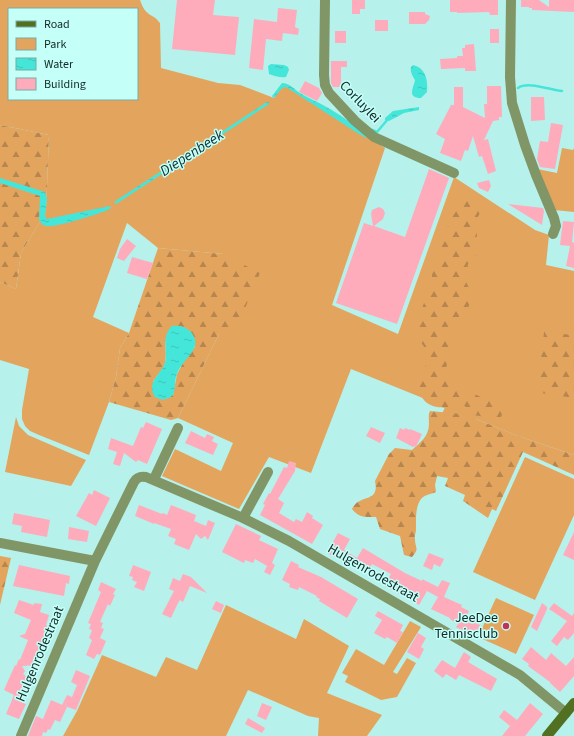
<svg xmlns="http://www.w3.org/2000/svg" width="574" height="736" viewBox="0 0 574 736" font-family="'Source Sans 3',sans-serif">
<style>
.green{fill:#e3a45e;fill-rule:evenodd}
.forest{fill:url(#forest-firs);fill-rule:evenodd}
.water{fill:url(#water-ripples)}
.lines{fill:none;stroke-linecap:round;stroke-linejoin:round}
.stream{stroke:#45e6da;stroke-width:2.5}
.building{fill:#feacbb}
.street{stroke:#819666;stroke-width:10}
.secondary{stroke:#527021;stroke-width:10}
.poi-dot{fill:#c1325d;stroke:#c4fff8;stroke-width:1.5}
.labels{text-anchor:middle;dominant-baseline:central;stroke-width:3;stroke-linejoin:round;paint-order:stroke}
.street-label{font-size:14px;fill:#122927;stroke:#c4fff8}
.poi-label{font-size:14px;fill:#122927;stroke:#c4fff8;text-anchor:end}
.water-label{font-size:15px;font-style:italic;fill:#123230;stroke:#c4fff8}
</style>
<defs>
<pattern id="forest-firs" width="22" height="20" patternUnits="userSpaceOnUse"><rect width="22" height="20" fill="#e3a45e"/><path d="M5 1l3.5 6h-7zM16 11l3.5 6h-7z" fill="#b7864e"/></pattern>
<pattern id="water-ripples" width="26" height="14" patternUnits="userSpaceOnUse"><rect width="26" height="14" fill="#45e6da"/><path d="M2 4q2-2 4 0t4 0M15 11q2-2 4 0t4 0" fill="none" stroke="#3bc5bb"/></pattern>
</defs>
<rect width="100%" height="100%" fill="#b7f1eb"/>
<path class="green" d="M0 0H140C146 18 152 12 160 23L161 68 218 83 240 85 274 98 284 84 385 148 332 305 398 334 454 177 535 230 549 235 546 265 574 271V455L518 436 476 419 450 474 422 462 445 407 351 369 311 473 269 457 239 509 162 476 175 449 221 471 233 443 178 418 219 334 223 254 158 248 127 223 93 317 129 333 120 348 116 377 109 402 89 455 39 435 30 431 25 426 22 419V410L29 369 0 360V282L16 289 21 253 46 212 49 135 0 125ZM9 9H137V99H9Z
M562 148 573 150 574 148V212L554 210 537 169 557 173Z
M16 417 19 426 28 435 86 460 71 486 5 472Z
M525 457 574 479V515L535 600 473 572Z
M496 598 534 615 516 654 478 637Z
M226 605 296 639 304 619 349 646 327 693 382 715 367 736H318L319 718 308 716 248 690 226 736H63L77 711 102 655 156 677 166 657 197 670Z
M410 621 421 627 393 672 397 674 407 658 416 663 397 697 381 700 345 682 348 676 342 673 356 649 384 665Z"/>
<path class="forest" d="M0 125 49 135 46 212 21 253 16 289 0 282Z
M469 196 479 202 480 213 473 226 477 232 476 255 468 264 466 282 473 295 468 308 460 314 450 344 446 370 443 379 502 407C503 414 502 419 495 422L480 416 473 415 465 406C453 408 437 410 427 403 423 400 420 394 417 390L419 382 426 373 425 348 417 337V322L428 292 432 283V270L446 236 449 220Z
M158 248 223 254 260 273 237 327 219 334 178 418 171 420 109 402 116 377 120 348 129 333ZM176 326 184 327 195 347 185 359 177 374 173 395 153 382C157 375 163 370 165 363 168 349 160 333 176 326Z
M547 330 574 336V398L541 393 538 388 544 332Z
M430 411 462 414 475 420 476 419 518 436 574 455V475L523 452 496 511 492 509 488 518 463 501 465 495 445 486 448 478 437 476 435 485 436 492C431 494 424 495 421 499 415 507 416 520 416 530 416 533 414 536 415 539 415 549 420 548 412 557L404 555 400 536 380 529 376 517C365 517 359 518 352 509 359 493 380 504 375 481L389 454 395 448 412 450C420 443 429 436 429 424 429 419 428 415 430 411Z
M0 556 11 558 0 605Z"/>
<path class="water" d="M271 64 284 65 288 67 289 70 286 77C281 78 274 76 269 74L268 66Z
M413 65C426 68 428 80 427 92L421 98C406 98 414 87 415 80 412 75 410 72 411 67Z
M282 83C289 83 294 89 300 93 310 99 320 103 330 109 344 117 356 126 368 135L366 138 359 134 286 87C279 88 278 96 273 98L272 96Z
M267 102H269V104L116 204 114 202Z
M419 107V110L404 113 389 121 385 120V118L393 111Z
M0 178 45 192 47 199 45 216 47 219 110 206 111 208C104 213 54 228 47 226 43 226 41 223 39 220L40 196 0 183Z
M172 326C178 325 185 326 190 331 206 348 182 358 177 374 174 381 176 388 173 395 167 400 162 401 155 397 153 394 152 391 152 388 152 378 162 372 165 363 168 351 161 336 172 326Z"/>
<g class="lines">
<path class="stream" d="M518 88C528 81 550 90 562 91
M372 130 377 132 388 119"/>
</g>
<path class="building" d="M177 0H215L213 15 239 17 235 55 172 49Z
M352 0H365V9H360V14H352Z
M450 0H498V15H490L489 12 457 13V12H450Z
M521 0H539L549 7V0H574V12L532 10V8H529V7H521Z
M278 8 297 10 295 27 299 29 298 35 283 33 282 41 266 39 263 70 249 68 254 19 277 22Z
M409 12H425V14L430 16 429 20 425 24H409Z
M375 20H388V31H375Z
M490 29H499V43H490Z
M335 31H346V43H335Z
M474 44 476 71H465V68L441 69 440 59 457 58V56H463L462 48H465V45Z
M331 61H347V67H341V87H333L331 83Z
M305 81 319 88 322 93 317 101 299 92Z
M487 86H501L502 117H499V120L493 121 484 140 488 139 496 171 488 174 482 156 479 157 473 136 468 151 465 150 461 161 440 153 445 139 436 134 451 105H454V87H463V107L485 118 484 104H487Z
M531 97H544L545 120 531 121Z
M551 123 563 125 555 169 540 167 537 159 540 141 548 142Z
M429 169 449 178 397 324 336 303 364 223 373 226 371 214 372 210 379 207 383 209 385 213 383 219 374 226 405 237Z
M489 180 491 186 488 192 479 188 477 183Z
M508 204 543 208 544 211 542 225Z
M563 221 574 222 572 242 574 243V268L566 266 570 246 560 245Z
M127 239 136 246 124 261 117 258 120 249Z
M132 257 153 263 147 279 127 273Z
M146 422 162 429 147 464 138 460 136 462 124 453 120 466 113 464 117 452 108 449 111 438 133 446 141 427 143 428Z
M371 427 385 433 380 443 366 436Z
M400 428 404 430 405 428 410 430V429L422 434 416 447 414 446 413 447 396 438Z
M191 431 205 438 207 434 214 437 212 441 218 444 213 455 185 443Z
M289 461 296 463 295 471 278 499 284 503 279 513 294 522 296 519 302 522 307 512 313 516 312 518 323 525 312 544 260 515 265 505 263 504 269 493 270 494 284 467 287 468Z
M94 490 110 498 96 526 76 516 89 493 92 495Z
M139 505 162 514 163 513 167 515 171 505 196 515 194 521 206 526 208 520 215 523 208 540 205 536 201 539 196 534 189 550 174 544 176 539 168 536 171 529 154 523V524L135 516Z
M14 513 50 520 47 537 21 532 22 526 12 524Z
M236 524 261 536 259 540 278 549 272 563 275 565 270 575 264 572 267 566 255 559 253 563 245 560 244 563 222 552Z
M69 527 89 531 87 542 68 539Z
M574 532V560L563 555Z
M338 533 350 539 344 550 357 558 363 548 405 573 422 581V579L438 587 442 580 450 583 444 597 462 605 461 607 469 611 466 617 480 625 474 637 456 627 458 624 450 619V618L431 609 438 597 427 591 419 605 385 586 391 574 372 564 369 570 363 566 362 568 360 566 358 569 327 553Z
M429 553 444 559 440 567 434 564 432 570 423 566Z
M291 561 299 565 298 567 321 577 358 599 347 618 319 601 320 599 316 597 317 596 299 587 298 590 289 587 290 584 282 580Z
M19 565 70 576 69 584 66 583 64 596 13 586Z
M133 565 151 572 144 591 134 587 137 582 132 580 133 577 129 576Z
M183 574 191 577 207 593 190 586 183 602 180 600 178 603 171 618 162 614 174 591 169 589 173 578 180 581Z
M101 582 116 589 113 594 115 595 110 606 108 604 100 622 103 623 101 628 104 629 100 638 106 641 100 655 97 654 94 659 86 655 92 640 89 638 92 630 89 629 91 624 88 623 101 592 98 590Z
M19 600 34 605V603L42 604 40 612 49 615 46 625 51 627 40 651 41 653 38 654 33 667 27 665V666H22L25 671 23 674 27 677 29 679 19 701 26 704 19 719 6 714 14 695 4 690 15 665 16 666 19 659 20 660 28 640 19 636 25 634 31 620 14 613Z
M216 601 224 605 221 613 212 609Z
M542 603 547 607V609L537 631 531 627Z
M554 603 572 616 574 613V633L568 640 564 637 557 646 551 641 567 621 549 609Z
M378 611 403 625 400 631 403 632 397 643 387 637 385 639 374 633 382 620 375 616Z
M418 633 426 638 421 647 424 649 419 659 407 652Z
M531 647 546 660 551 653 566 666 574 657V676L560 692 550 683V682L528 666 529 664 522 659Z
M464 652 471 657 468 662 497 679 491 691 459 675 456 680 446 674 443 678 434 671 442 660 455 668Z
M76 670 90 676 76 710 62 705 67 695 72 697 77 685 71 682Z
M51 700 67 707 60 722 55 720 50 730 48 729 46 733 43 732 42 736H28L36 716 43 719Z
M262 703 272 707 266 720 257 716Z
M530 703 543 714 525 736H502L510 726 499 717 504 710 517 720Z
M248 718 265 728 262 733 245 724Z"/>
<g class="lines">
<path class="street" d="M325 0 324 75 325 85 329 93 355 121 374 137 454 173
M511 0 510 77 512 103 525 145 536 175 554 218 556 226 553 234
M154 479 178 428
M243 518 268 472
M0 543 95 561 134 482C137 477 140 476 146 477L243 518 289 541 520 675 566 713
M21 736 95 561"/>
<path class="secondary" d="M547 736 574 703"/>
</g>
<circle class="poi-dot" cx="506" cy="626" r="4"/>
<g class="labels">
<g class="street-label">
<text transform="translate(360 102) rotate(46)">Corluylei</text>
<text transform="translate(373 573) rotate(30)">Hulgenrodestraat</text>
<text transform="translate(40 654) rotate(-67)">Hulgenrodestraat</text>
</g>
<g class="poi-label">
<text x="498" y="618">JeeDee<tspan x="498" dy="16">Tennisclub</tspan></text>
</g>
<g class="water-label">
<text transform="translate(192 153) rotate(-33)">Diepenbeek</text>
</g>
</g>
<rect x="8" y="8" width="130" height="92" fill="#c4fff8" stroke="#7da9a4"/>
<rect x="16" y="21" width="20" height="6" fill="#527021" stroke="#7da9a4"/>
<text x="44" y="28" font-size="12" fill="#122927">Road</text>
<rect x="16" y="38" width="20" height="12" fill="#e3a45e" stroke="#7da9a4"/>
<text x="44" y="48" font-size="12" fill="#122927">Park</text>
<rect x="16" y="58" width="20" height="12" fill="url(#water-ripples)" stroke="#7da9a4"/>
<text x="44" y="68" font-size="12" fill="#122927">Water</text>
<rect x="16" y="78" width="20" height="12" fill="#feacbb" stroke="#7da9a4"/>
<text x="44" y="88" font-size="12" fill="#122927">Building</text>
</svg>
